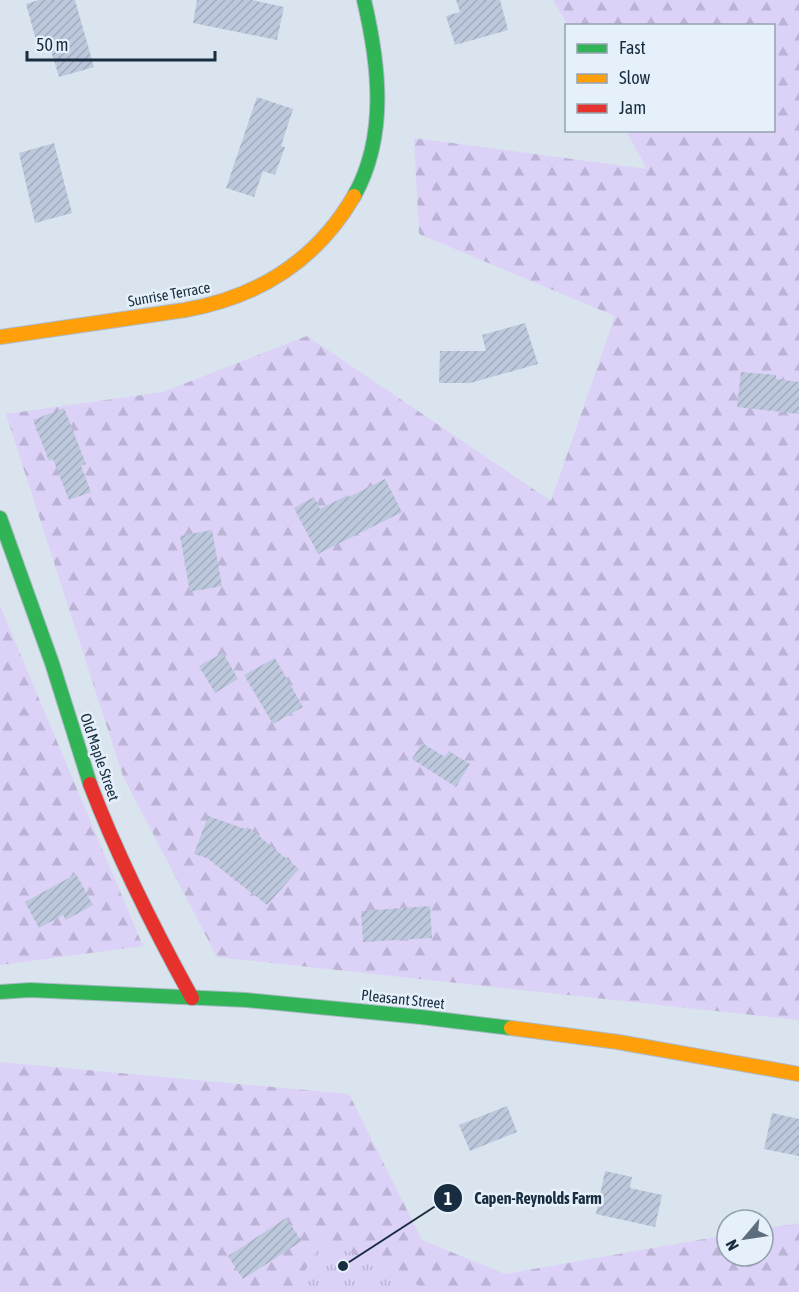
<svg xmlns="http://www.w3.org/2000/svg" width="799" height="1292" viewBox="0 0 799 1292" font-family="'Asap Condensed',sans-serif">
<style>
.forest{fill:url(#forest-firs)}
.park{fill:url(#park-tufts)}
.building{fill:url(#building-hatch)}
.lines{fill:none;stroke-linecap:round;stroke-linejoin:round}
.fast-casing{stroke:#abbac7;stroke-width:16}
.slow-casing{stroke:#abbac7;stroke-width:16}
.jam-casing{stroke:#abbac7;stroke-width:16}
.fast{stroke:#30b455;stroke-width:14}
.slow{stroke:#ff9f0a;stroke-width:14}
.jam{stroke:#e5322d;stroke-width:14}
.labels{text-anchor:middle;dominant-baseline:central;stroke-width:5;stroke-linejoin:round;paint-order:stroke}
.street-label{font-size:15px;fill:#182d40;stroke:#e6f0fa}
.leader{fill:none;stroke:#182d40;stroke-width:2}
.callout-dot{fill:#182d40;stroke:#e6f0fa;stroke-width:2}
.mark-label{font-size:18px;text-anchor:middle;font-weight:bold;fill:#fff}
.callout-label{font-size:16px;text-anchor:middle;font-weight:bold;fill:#182d40;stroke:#e6f0fa;stroke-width:5;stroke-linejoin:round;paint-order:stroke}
</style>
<defs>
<pattern id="forest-firs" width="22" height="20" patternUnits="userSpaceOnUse" patternTransform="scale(1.5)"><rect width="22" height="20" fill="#dcd1f7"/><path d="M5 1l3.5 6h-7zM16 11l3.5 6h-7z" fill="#bcb4d5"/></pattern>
<pattern id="park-tufts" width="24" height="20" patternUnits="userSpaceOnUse" patternTransform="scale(1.5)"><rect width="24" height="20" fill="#dcd1f7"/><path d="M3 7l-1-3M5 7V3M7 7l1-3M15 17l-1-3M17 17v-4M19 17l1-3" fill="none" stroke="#bcb4d5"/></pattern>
<pattern id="building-hatch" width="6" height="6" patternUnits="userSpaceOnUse" patternTransform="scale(1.5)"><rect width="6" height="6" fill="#bdc8dd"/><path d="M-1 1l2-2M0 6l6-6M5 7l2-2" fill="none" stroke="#a2acbf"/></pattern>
</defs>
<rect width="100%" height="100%" fill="#d9e4ef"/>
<path class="forest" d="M553 0H799V1020L217 957 123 776 6 414 163 392 307 336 551 501 615 316 419 234 414 138 647 169 626 131 774 130V26L568 25Z
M0 606 143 946 0 965Z
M0 1062 349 1094 422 1240 505 1274 727 1235V1256H763V1229L799 1223V1292H0Z"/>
<path class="park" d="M322 1239 433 1292H294Z"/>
<path class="building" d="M39 0H75L94 67 59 77 48 41 37 44 26 4Z
M197 0H252L284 7 277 40 193 23Z
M456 0H500L508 30 455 45 446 16 460 12Z
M257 97 293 109 281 146 285 147 275 175 263 171 254 197 226 188Z
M54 143 72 213 35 223 19 153Z
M525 323 538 364 470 383H439L440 351H486L482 335Z
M741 372 776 375V379L799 382V414L737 407Z
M64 408 86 464 81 466 91 492 69 500 53 459 49 461 33 420Z
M385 479 402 512 318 554 294 508 314 497 320 509 348 495 349 497Z
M212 530 222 586 190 592 180 536Z
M223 653 238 679 215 693 199 666Z
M275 658 303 707 273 724 244 675Z
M422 743 445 757 449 751 470 764 456 787 412 759Z
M208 816 245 829 248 827 299 869 267 905 207 858 194 854Z
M76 874 93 905 66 920 63 915 39 928 25 902Z
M430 906 432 938 363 942 361 911Z
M507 1106 517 1132 470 1151 459 1125Z
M772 1113 799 1119V1156L764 1149Z
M605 1171 632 1177 630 1188 662 1195 655 1227 596 1214Z
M286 1218 302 1241 243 1279 228 1256Z"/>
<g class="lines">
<defs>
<path id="fast" d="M354 196C388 136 379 64 364 0
M0 518 52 663 90 784
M0 992 30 990 246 1000 421 1017 511 1028"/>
<path id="slow" d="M0 337 185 310C259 297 316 261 354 196
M511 1028 618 1042 799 1074"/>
<path id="jam" d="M90 784C118 858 154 929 192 998"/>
</defs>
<use href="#fast" class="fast-casing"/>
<use href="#slow" class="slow-casing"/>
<use href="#jam" class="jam-casing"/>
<use href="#fast" class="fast"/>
<use href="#slow" class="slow"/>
<use href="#jam" class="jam"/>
</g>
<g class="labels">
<g class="street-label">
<text transform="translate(169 294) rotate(-10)">Sunrise Terrace</text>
<text transform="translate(100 757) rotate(71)">Old Maple Street</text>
<text transform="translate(403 999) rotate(6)">Pleasant Street</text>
</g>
</g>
<path class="leader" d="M343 1266L448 1198"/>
<g class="callout-dot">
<circle cx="343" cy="1266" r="6"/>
<circle cx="448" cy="1198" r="15"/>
</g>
<g class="mark-label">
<text x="448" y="1205">1</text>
</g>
<g class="callout-label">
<text x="538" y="1204">Capen-Reynolds Farm</text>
</g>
<rect x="565" y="24" width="210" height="108" fill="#e6f0fa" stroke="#94a2b0" stroke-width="1.5"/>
<rect x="577" y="44" width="30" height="9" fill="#30b455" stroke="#94a2b0" stroke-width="1.5"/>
<text x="619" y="54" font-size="18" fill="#182d40">Fast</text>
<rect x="577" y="74" width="30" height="9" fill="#ff9f0a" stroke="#94a2b0" stroke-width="1.5"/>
<text x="619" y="84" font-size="18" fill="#182d40">Slow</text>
<rect x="577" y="104" width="30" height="9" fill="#e5322d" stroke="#94a2b0" stroke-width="1.5"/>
<text x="619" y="114" font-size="18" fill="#182d40">Jam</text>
<g transform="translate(745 1238) rotate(241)"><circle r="28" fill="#e6f0fa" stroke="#94a2b0" stroke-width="1.5"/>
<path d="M0-4.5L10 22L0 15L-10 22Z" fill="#5c6d7d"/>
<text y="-9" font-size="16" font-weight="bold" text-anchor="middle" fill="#182d40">N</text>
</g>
<path d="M27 51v9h188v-9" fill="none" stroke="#182d40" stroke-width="3"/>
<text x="36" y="51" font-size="18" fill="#182d40" stroke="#e6f0fa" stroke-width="4.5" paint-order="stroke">50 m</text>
</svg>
